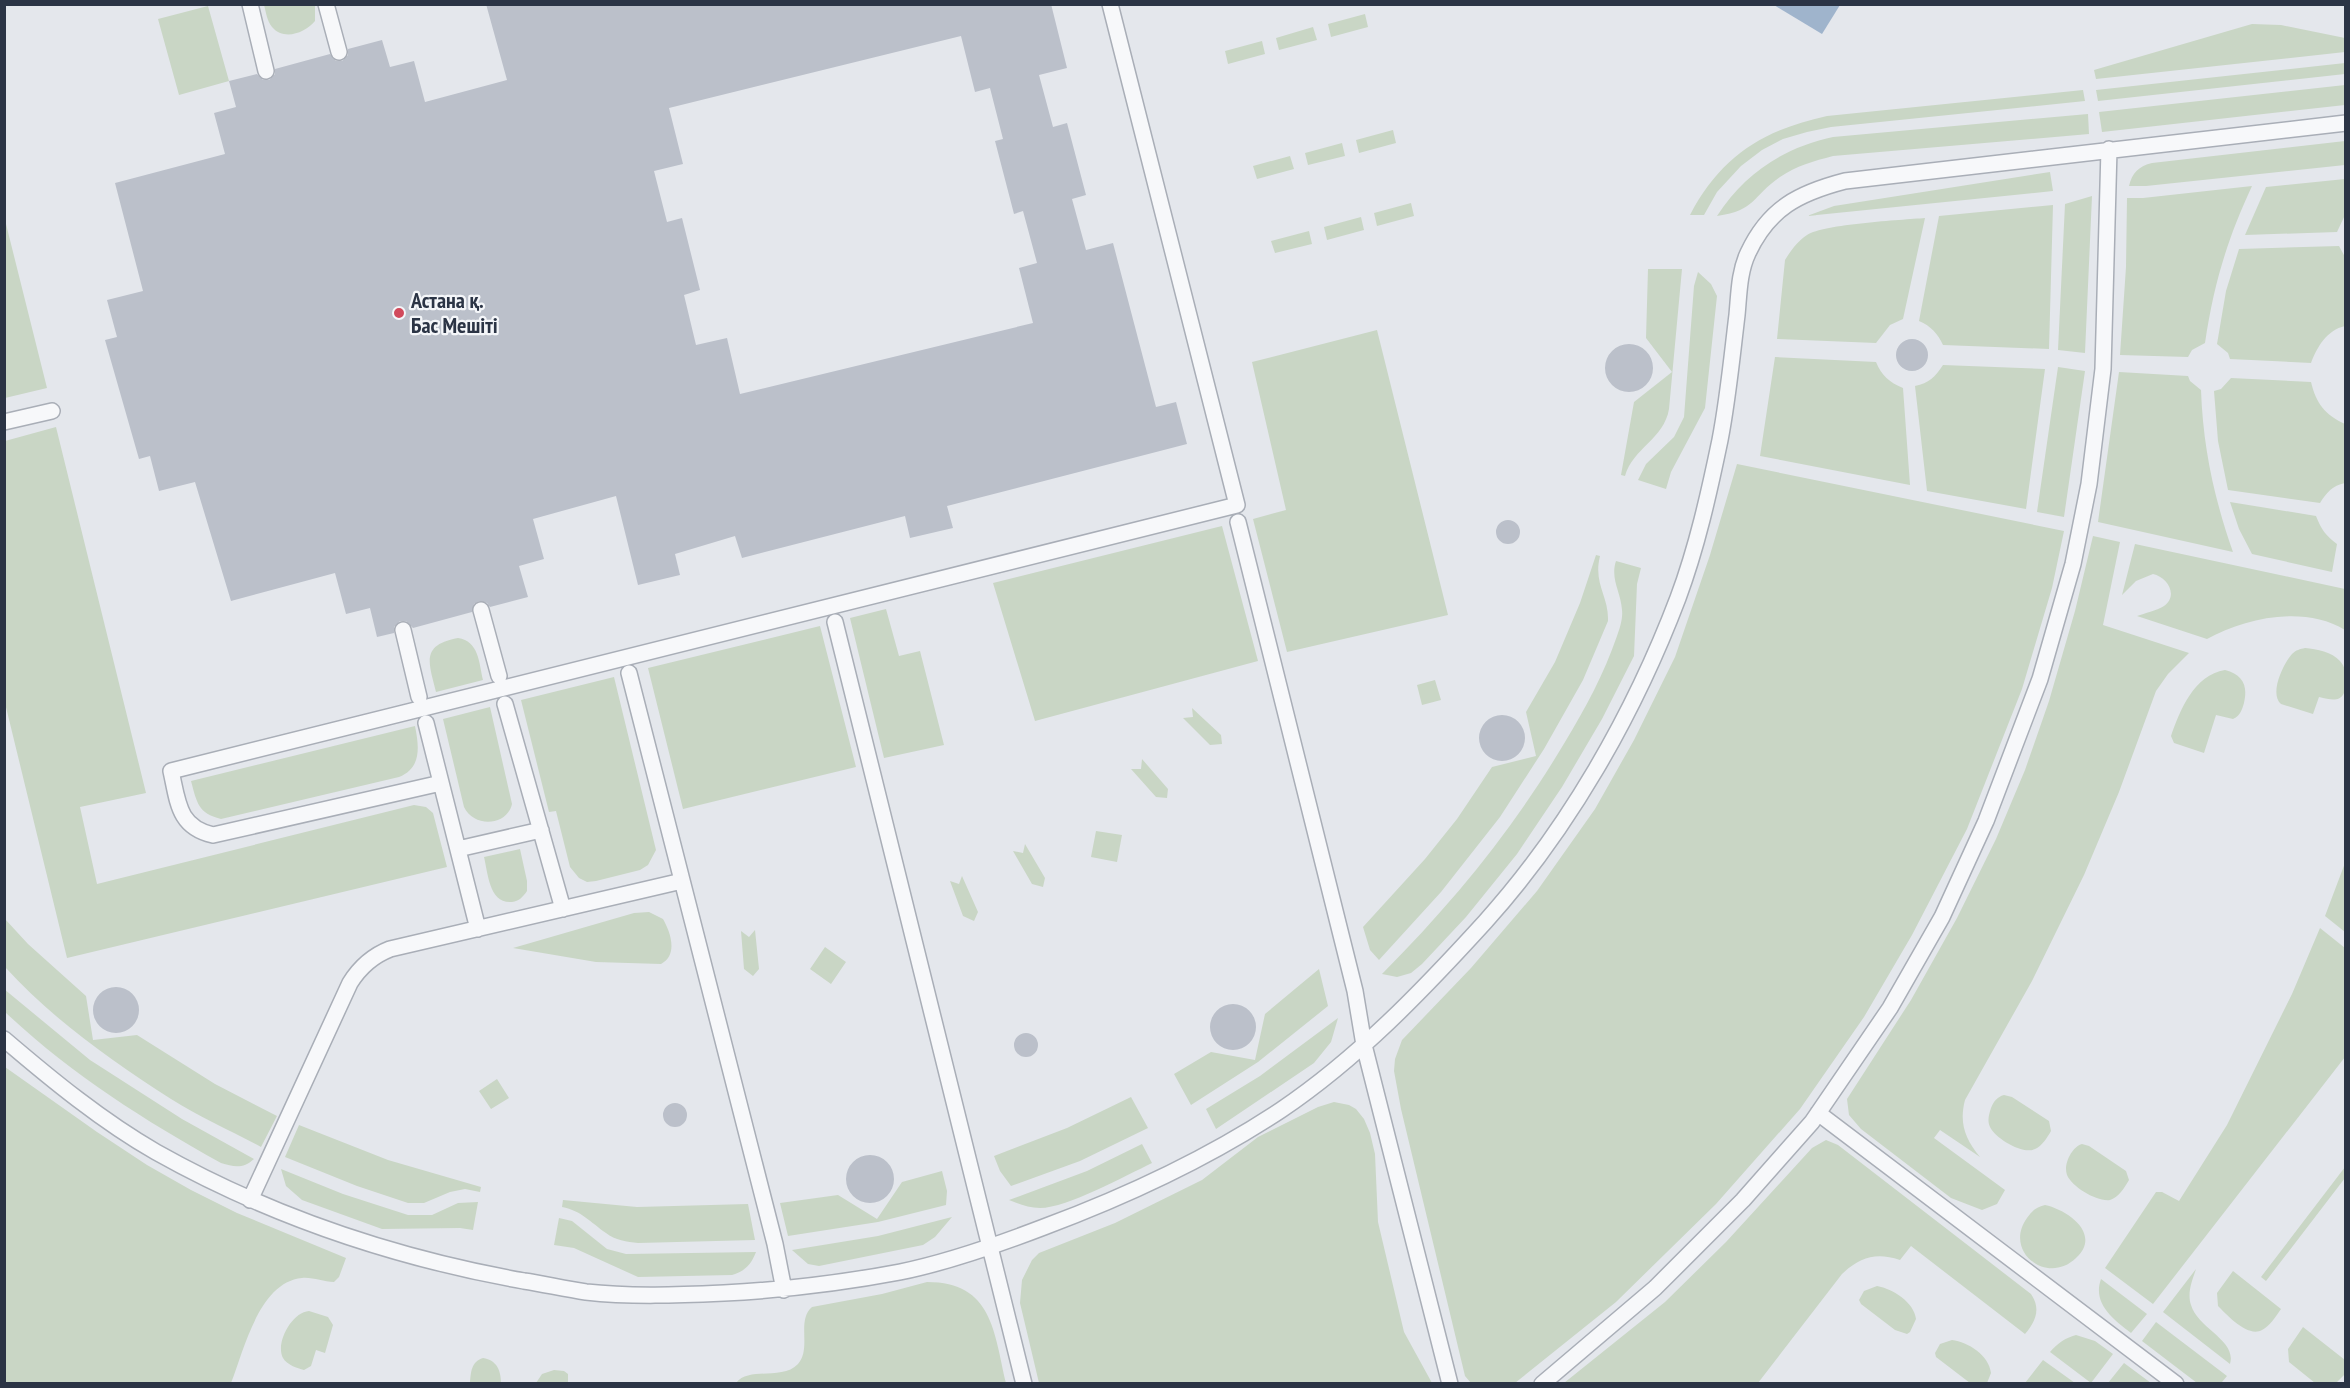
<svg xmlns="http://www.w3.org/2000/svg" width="2350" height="1388" viewBox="0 0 2350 1388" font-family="'PT Sans Narrow',sans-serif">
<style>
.green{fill:#c9d6c5}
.water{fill:#9fb4cc}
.building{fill:#bbc0ca;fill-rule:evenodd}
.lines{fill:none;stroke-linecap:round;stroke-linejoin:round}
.service-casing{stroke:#a9aeb7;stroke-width:18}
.service{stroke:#f7f8fa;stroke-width:15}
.poi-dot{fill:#d1495b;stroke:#f4f6f9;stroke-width:2}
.labels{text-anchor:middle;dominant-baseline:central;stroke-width:4.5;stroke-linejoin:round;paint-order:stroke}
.poi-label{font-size:22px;font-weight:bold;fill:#2b3445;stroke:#f4f6f9;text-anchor:start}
</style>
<rect width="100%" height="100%" fill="#e4e7ec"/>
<path class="green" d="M264 5H315V21C305 33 284 41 272 27 267 21 266 12 264 5Z
M208 6 229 81 179 95 158 19Z
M1365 14 1368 27 1331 37 1328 24Z
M2252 24 2281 25 2345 38V52L2096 79 2094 70Z
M1313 27 1317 40 1279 50 1276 38Z
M1262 41 1265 54 1228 64 1225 51Z
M2345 63V74L2098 101 2096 90Z
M2345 85V105L2102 132 2099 112Z
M2083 90 2085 101 1831 127 1807 132 1783 139 1762 150 1741 166 1717 192 1704 215H1690C1721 156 1763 130 1827 116Z
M2088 114 2089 134 1833 156C1814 161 1796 166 1780 177 1751 197 1757 210 1717 216 1745 173 1783 148 1833 137Z
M1393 130 1396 143 1359 153 1356 140Z
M2345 141V165L2146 186H2129C2132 173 2139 166 2152 163Z
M1342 143 1345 156 1308 165 1305 153Z
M1290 156 1294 169 1257 179 1253 166Z
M2050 172 2053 191 1807 216 1834 206Z
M2345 179V215L2337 232 2245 235 2266 187Z
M2252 186C2227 240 2214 283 2205 343L2192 350 2188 357 2120 355 2126 267 2127 198H2143Z
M2092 196 2085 353 2058 350 2065 204Z
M1411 203 1414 216 1377 226 1374 213Z
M2053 205 2049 349 1943 345C1938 334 1931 326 1919 321L1939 216Z
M4 216 47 388 5 398H4Z
M1361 217 1364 230 1327 240 1324 227Z
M1925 218 1903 319 1890 325 1876 343 1777 339 1785 260C1791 250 1798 241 1807 235 1824 224 1901 220 1925 218Z
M1309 231 1312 244 1275 253 1271 241Z
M2339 246 2345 257V326C2327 330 2317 347 2311 363L2230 359 2228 353 2217 344 2226 291 2239 249Z
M1648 269H1682L1669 409C1664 439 1633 448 1625 476L1621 475 1634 402 1672 372 1646 338Z
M1698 272 1711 284 1717 296 1705 408 1671 472 1666 489 1638 480 1646 464 1674 437 1684 417 1694 286Z
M1377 330 1448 615 1287 652 1253 519 1286 510 1252 362Z
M1775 357 1876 362C1882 376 1889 382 1903 388L1910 485 1760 456Z
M1943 365 2045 369 2026 509 1927 491 1915 386C1929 383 1935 377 1943 365Z
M2058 367 2085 371 2064 517 2037 512Z
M2119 372 2188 376 2190 381 2201 390C2203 447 2214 498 2233 552L2098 522Z
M2231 378 2311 382C2316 403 2325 415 2345 424V483C2332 486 2327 492 2320 503L2228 490 2218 441 2214 391 2221 389Z
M56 427 146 793 80 807 97 884 414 805 426 807 433 813 447 867 67 958 5 703V441Z
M1737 464 2064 531 2052 588 2022 689 1967 829 1912 935 1864 1017 1800 1109 1716 1204 1616 1302 1515 1383H1471L1465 1376 1401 1109 1394 1071 1395 1059 1402 1040 1471 968 1537 891 1595 809 1634 740 1675 657 1710 555Z
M2230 502 2316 516C2321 529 2326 536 2337 544L2332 572 2252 554 2239 529Z
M1222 526 1258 661 1035 721 993 583Z
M2093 536 2120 542 2103 625 2189 653 2168 674 2156 691 2119 792 2084 875 2032 981 1965 1100C1959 1123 1965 1139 1980 1157L1940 1130 1934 1138 2005 1190 1997 1204 1982 1210 1951 1198 1861 1129 1849 1115 1847 1099 1911 1000 1957 918 1996 839 2025 770 2049 701 2075 611Z
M2135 544 2345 589V630C2304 605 2246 618 2207 639L2137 616C2145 613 2156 611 2164 606 2179 595 2167 577 2153 574L2136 581 2122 595Z
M1596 555 1600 556C1593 584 1609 596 1608 621L1583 680 1544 749 1500 817 1441 892 1379 960 1370 950 1363 927 1425 859 1457 819 1492 767 1536 756 1526 712 1555 662 1580 603Z
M1616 561 1641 568 1637 584 1634 656 1602 719 1562 787 1517 854 1466 917 1422 964 1411 973 1397 977 1382 974C1454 901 1512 831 1565 742 1585 709 1604 674 1617 636 1620 628 1623 618 1622 610 1621 592 1610 579 1616 561Z
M886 609 899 656 920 651 944 745 884 758 850 618Z
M820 626 856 767 683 809 648 668Z
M458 638C479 641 479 663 483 680L436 692C429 663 420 645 458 638Z
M2305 648C2317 649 2332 652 2340 661 2345 667 2346 672 2346 679 2346 701 2338 702 2319 697L2313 714 2281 704C2269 694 2283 664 2292 654 2296 650 2300 649 2305 648Z
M2225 670C2243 675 2248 685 2244 703 2242 710 2240 716 2233 719L2216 715 2204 753 2174 743 2171 736C2180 710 2194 675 2225 670Z
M614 677 656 850 648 865 640 870 596 881 587 882 579 878 570 867 556 811 549 812 521 700Z
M1435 680 1441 700 1422 705 1417 685Z
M490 707 512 804C507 826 474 828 464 807L443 719Z
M1192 708 1221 735 1222 744 1210 745 1183 718 1193 717Z
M415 726C419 746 422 768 399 777L221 819C198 813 197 803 191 781Z
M1142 759 1168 789 1167 798 1156 797 1131 769H1141Z
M1096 831 1122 835 1117 862 1091 857Z
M1025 844 1045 878 1043 887 1032 884 1013 851 1023 853Z
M520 849 527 881V891C523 897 519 901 512 902 489 904 488 873 484 857Z
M2345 863V932L2325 916Z
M962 876 978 912 974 921 963 916 950 881 959 884Z
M649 912 663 919C671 933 678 955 661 964L596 962 513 948 634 913Z
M5 919 28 944 86 996 93 1040 137 1035 215 1084 277 1116 261 1147C231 1131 200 1117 171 1099 112 1061 52 1019 5 967Z
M2320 928 2345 948V1057L2153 1304 2105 1268 2156 1192H2162L2179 1201 2227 1125 2292 994Z
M755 930 759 969 753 976 744 969 741 931 749 937Z
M825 947 846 962 831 984 810 969Z
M1319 969 1328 1006 1258 1062 1191 1105 1174 1074 1211 1052 1255 1060 1265 1014Z
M4 989 90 1060 182 1119 254 1159C243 1169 234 1167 221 1163 142 1119 71 1074 5 1012Z
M1338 1018 1331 1042 1314 1063 1216 1129 1206 1109 1260 1076Z
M5 1067 97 1132 147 1165 191 1190 237 1213 346 1258 339 1277 334 1282C323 1282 313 1277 302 1278 259 1282 244 1350 231 1383H5Z
M497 1079 509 1098 491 1109 479 1091Z
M2004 1095 2012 1097 2049 1121 2051 1131C2047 1138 2042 1146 2035 1149 2023 1155 1996 1139 1990 1127 1987 1121 1989 1114 1991 1108 1994 1101 1997 1097 2004 1095Z
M1131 1097 1148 1128 1080 1161 1011 1186 1000 1171 994 1156 1067 1128Z
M1334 1102 1349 1105 1356 1109 1364 1119 1370 1133 1375 1154 1378 1222 1404 1332 1432 1383H1039L1020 1303 1022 1280 1032 1260 1039 1253 1115 1223 1202 1180 1258 1137 1318 1107Z
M299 1125 388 1160 481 1187 480 1192 465 1189 450 1192 424 1203H408L357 1186 285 1157Z
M1826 1140 1838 1145 2031 1294C2041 1309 2036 1321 2025 1334L1911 1246 1900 1260C1876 1252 1860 1257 1842 1274L1758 1383H1564L1665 1302 1726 1242 1812 1148Z
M1142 1144 1152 1163C1127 1175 1067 1208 1040 1208 1029 1208 1019 1204 1009 1200L1087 1171Z
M2082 1144 2089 1146 2126 1171 2129 1180C2125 1187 2118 1198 2110 1200 2097 1202 2072 1187 2067 1175 2063 1164 2072 1147 2082 1144Z
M2345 1167V1178L2266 1281 2261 1277Z
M281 1169 343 1194 408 1215H432L458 1203 478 1202 473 1230 460 1228 382 1229 302 1200 286 1186Z
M942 1171 947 1191 946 1205 878 1222 788 1236 780 1203 838 1195 877 1219 902 1182Z
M563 1200 637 1207 748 1204 755 1240 638 1243C627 1242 615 1240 606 1233 590 1222 582 1211 562 1207Z
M2045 1205C2068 1210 2102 1234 2076 1258 2047 1286 2003 1251 2027 1218 2032 1211 2036 1207 2045 1205Z
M952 1217 935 1237 923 1245 819 1266 808 1264 792 1250 878 1236Z
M559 1218 572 1221 607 1249 626 1254 756 1252C751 1265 745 1271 732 1275L638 1277 574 1248 554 1245Z
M2196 1269C2192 1281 2187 1293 2191 1305 2198 1329 2237 1340 2230 1364L2163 1312Z
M2233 1271 2281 1309C2276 1316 2270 1326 2262 1330 2248 1338 2227 1315 2218 1306L2217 1293Z
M2101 1279 2147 1314 2131 1333C2114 1320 2092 1304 2101 1279Z
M927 1282C993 1282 994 1333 1006 1383H736C749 1366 782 1381 798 1364 812 1348 796 1321 812 1307L882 1294Z
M1877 1286C1893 1289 1914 1302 1916 1319L1910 1332 1907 1334 1895 1330 1861 1304 1859 1300 1864 1291Z
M309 1311 328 1317 333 1325 325 1353 316 1350 311 1366 304 1370C297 1368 287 1365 283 1358 275 1343 292 1312 309 1311Z
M2156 1322 2227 1376 2222 1382 2197 1383 2142 1341Z
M2303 1327 2345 1360V1374L2336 1383H2315L2289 1362 2288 1349Z
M2076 1335 2095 1341 2113 1354 2091 1383 2050 1352C2058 1343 2065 1338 2076 1335Z
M1952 1340C1968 1342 1989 1355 1991 1373L1987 1383H1970L1936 1357 1935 1353 1940 1344Z
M483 1358C497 1360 501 1371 501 1383H470C471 1372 471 1362 483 1358Z
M2043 1360 2075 1383H2025Z
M2124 1363 2151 1383H2108Z
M554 1370 564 1371 568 1374V1383H536L542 1374Z"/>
<path class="water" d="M1774 5H1840L1822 34Z"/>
<path class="building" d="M486 4H1051L1067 68 1039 75 1053 127 1067 123 1086 195 1072 199 1086 250 1113 243 1156 407 1176 402 1187 444 947 506 953 528 910 538 905 516 742 558 735 536 675 554 680 575 638 585 616 496 533 519 544 559 519 566 528 597 490 607 487 603 479 601 474 604 472 612 413 628 406 621H400L394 627V633L377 637 370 608 346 614 335 573 231 601 195 482 159 491 150 456 139 459 105 340 117 337 107 300 143 291 115 183 225 154 214 113 236 107 229 81 257 74 263 80H269L275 74V69L330 54 336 61H342L348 55V49L382 40 390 67 414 61 425 102 507 80ZM961 36 975 92 990 88 1003 139 995 141 1014 214 1023 211 1037 263 1019 268 1033 323 740 394 727 338 696 345 684 295 700 290 682 218 667 222 654 171 683 164 669 108Z
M1896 355a16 16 0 1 1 32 0a16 16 0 1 1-32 0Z
M1605 368a24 24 0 1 1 48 0a24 24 0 1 1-48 0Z
M1496 532a12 12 0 1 1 24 0a12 12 0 1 1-24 0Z
M1479 738a23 23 0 1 1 46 0a23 23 0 1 1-46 0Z
M93 1010a23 23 0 1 1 46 0a23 23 0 1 1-46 0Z
M1210 1027a23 23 0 1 1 46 0a23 23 0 1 1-46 0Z
M1014 1045a12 12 0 1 1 24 0a12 12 0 1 1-24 0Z
M663 1115a12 12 0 1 1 24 0a12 12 0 1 1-24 0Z
M846 1179a24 24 0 1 1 48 0a24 24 0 1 1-48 0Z"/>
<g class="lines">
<defs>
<path id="service" d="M250 4 266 71
M326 4 339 52
M4 422 52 411
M1238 522 1355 991 1364 1045 1450 1384
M481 610 499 676
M835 622 1024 1384
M403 630 419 697
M629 673 775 1244 784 1290
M505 704 563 909
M426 723 478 929
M441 783 213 835C178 827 178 802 171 771L1237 505 1110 4
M458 849 541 830
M4 1039C52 1080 102 1121 156 1152 270 1216 395 1258 524 1281 544 1284 565 1289 586 1292 631 1297 679 1295 724 1293 783 1290 842 1283 900 1272 949 1262 997 1245 1044 1227 1127 1196 1207 1159 1281 1110 1358 1058 1423 990 1485 922 1568 830 1634 714 1678 598 1697 547 1709 493 1720 440 1728 399 1732 356 1737 315 1739 294 1739 272 1748 253 1769 208 1799 193 1845 181L2346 123
M1818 1113 2176 1384
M250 1200 350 983C360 967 372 956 390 949L682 881
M1542 1384 1655 1288 1743 1200 1812 1122 1890 1008 1942 917 1986 821 2040 679 2073 564 2089 484 2103 369 2109 149"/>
</defs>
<use href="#service" class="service-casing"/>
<use href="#service" class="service"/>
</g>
<circle class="poi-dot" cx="399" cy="313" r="6"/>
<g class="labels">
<g class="poi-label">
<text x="411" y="300">Астана қ.<tspan x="411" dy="25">Бас Мешіті</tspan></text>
</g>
</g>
<rect width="2350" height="1388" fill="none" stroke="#2b3445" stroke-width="12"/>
</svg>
